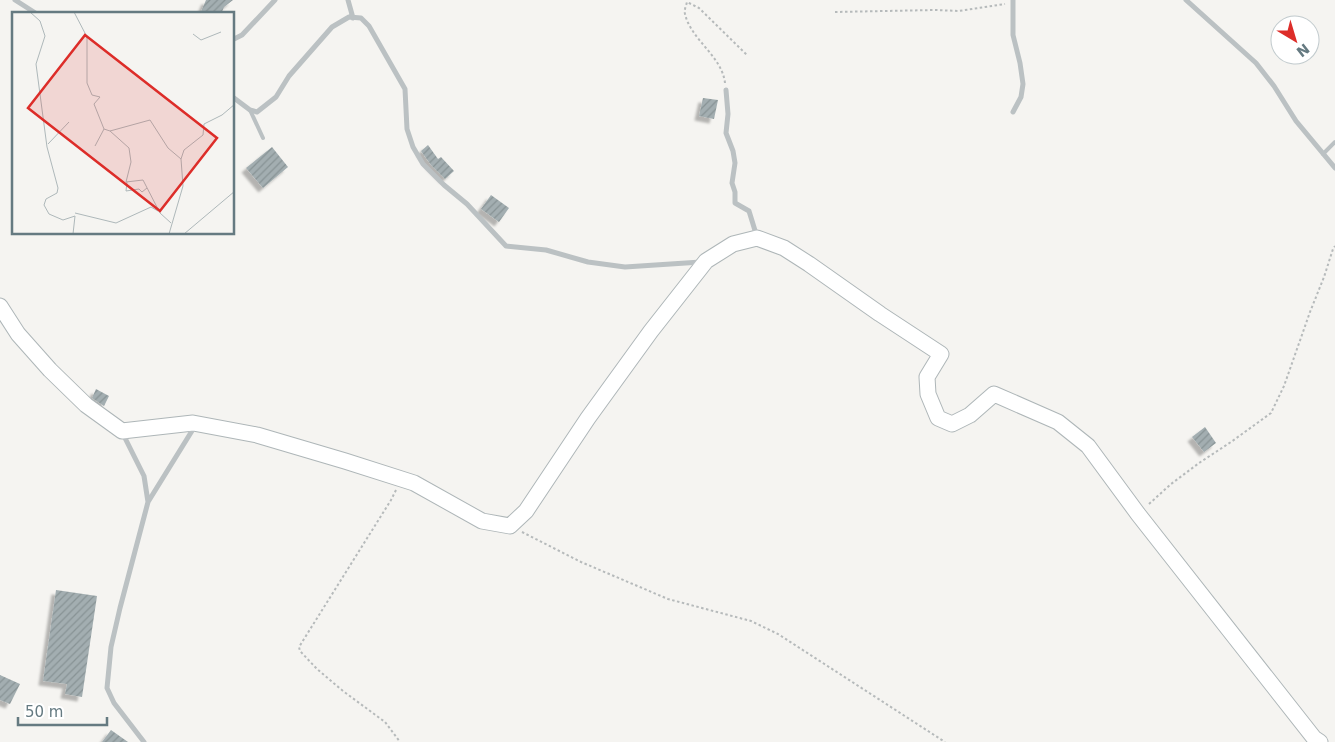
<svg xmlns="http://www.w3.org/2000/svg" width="1335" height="742" viewBox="0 0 1335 742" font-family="'DejaVu Sans',sans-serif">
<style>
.building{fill:url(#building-hatch);filter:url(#shadow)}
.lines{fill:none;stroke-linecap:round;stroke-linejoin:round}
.secondary-casing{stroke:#aeb6b8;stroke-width:17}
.path{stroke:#b6babb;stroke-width:2;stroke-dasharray:2.5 2.5;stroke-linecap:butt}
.lane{stroke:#bbc1c3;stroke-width:4}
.street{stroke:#bbc1c3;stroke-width:5}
.secondary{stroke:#fff;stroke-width:15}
.inset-road{fill:none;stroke:#aeb8ba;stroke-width:1}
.view{fill:#dd2d29;fill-opacity:0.15;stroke:#dd2d29;stroke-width:2.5}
.inset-edge{fill:none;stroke:#657a81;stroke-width:2.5}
</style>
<defs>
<pattern id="building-hatch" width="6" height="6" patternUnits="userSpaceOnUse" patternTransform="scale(1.25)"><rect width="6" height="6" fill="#a3aeb1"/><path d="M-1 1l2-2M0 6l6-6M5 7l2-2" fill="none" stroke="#889395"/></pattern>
<filter id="shadow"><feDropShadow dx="-4.5" dy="4.5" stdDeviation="1" flood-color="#0004"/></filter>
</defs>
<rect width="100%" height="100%" fill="#f5f4f1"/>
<path class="building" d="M206 0H233L224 7 221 14H200Z
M703 98 718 100 714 119 699 116Z
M428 145 438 159 441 157 454 171 445 179 431 165 421 151Z
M272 147 288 167 263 188 246 168Z
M491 195 509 208 499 222 481 209Z
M96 389 109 396 104 406 92 398Z
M1205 427 1216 443 1204 452 1192 437Z
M56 590 97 596 82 697 65 694 67 684 43 681Z
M0 675 20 684 10 704 0 700Z
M111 730 128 742H102Z"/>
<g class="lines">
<defs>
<path id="secondary" d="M0 306 18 334 50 370 86 405 122 431 193 423 257 435 345 461 414 483 482 521 510 526 526 511 588 418 651 331 706 261 733 244 757 238 784 248 809 264 880 314 941 354 927 377 928 394 938 418 952 424 970 415 994 394 1058 422 1088 446 1138 514 1314 738 1320 742"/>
</defs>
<use href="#secondary" class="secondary-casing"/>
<path class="path" d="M835 12 936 10 959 11 1005 4
M725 83C722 56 691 40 685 14 684 10 686 6 687 2L699 8 748 56
M396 490 391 500 299 647 300 651 317 669 343 691 385 722 400 742
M1149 504 1171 484 1199 463 1231 442 1271 413 1284 386 1310 312 1324 277 1333 249 1335 246
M522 532 581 562 668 599 751 621 778 634 945 742"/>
<path class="lane" d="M250 110 263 138
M1323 154 1335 142"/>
<path class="street" d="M15 0 37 14
M348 0 353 18
M1013 0V35L1020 63 1023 84 1021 97 1013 112
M1186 0 1256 63 1274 86 1296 121 1335 168
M234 39 242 35 275 0
M726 90 728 114 726 133 733 151 735 163 732 183 735 192V203L749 211 757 237
M234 98 250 110 257 112 276 97 289 76 332 27 349 17 361 18 369 26 405 89 407 129 413 147 423 164 444 185 467 204 506 246 546 250 588 262 625 267 701 262
M123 434 144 476 148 502 120 608 111 647 107 688 114 703 144 742
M148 502 195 426"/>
<use href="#secondary" class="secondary"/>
</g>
<g transform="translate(12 12)">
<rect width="222" height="222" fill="#f5f4f1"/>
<path class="inset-road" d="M18 0 28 9 33 24 24 52 35 135 46 176 45 181 34 187 32 193 37 202 51 208 63 204 61 222M62 0 75 25V71L80 83 88 85 82 92 92 117 98 119 138 108 156 136 169 147 171 174 157 222M181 22 189 28 209 20M98 119 117 136 119 150 114 170 131 168 148 201 159 211M36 132 57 110M83 134 92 117M169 147 172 138 191 123 192 112 210 103 223 92M115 170 114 179 127 177 130 180 135 176M63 201 104 211 139 195 146 199M172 222 223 179"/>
<path class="view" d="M73 23 205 126 148 199 16 96Z"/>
<rect width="222" height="222" class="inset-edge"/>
</g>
<g transform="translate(1295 40) rotate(142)"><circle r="24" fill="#ffffff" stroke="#c1cacd"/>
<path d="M0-4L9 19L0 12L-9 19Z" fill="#dd2d29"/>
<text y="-8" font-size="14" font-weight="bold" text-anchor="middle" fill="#657a81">N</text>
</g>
<path d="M18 717v8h89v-8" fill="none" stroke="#657a81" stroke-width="2.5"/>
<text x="25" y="717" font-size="15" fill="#657a81" stroke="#ffffff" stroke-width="4" paint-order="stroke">50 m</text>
</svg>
